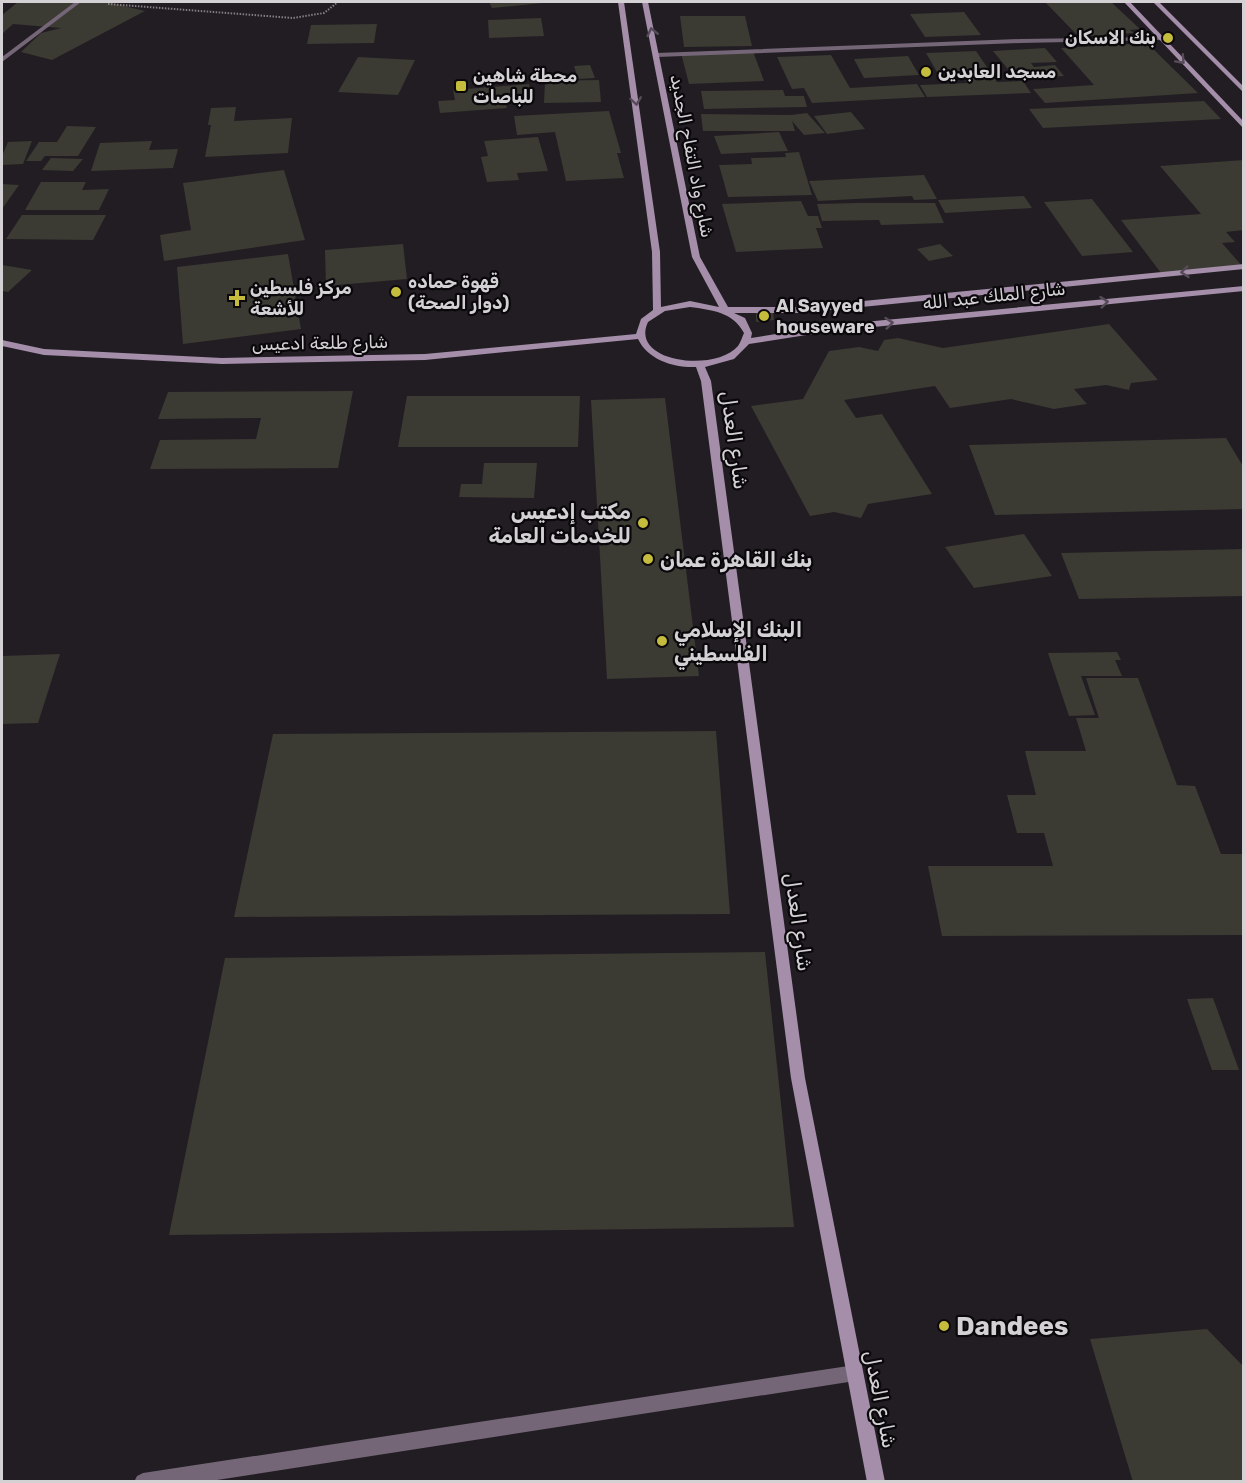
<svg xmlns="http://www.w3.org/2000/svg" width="1245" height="1483" viewBox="0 0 1245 1483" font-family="Rubik,'Noto Sans Arabic',sans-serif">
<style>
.building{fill:#3b3a33}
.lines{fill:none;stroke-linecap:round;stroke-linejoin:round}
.path{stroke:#827e83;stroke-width:2;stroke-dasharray:1.5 1.5;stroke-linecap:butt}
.street{fill:#746677;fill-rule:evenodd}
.secondary{fill:#a48eaa;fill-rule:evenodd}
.oneway{stroke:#574b5a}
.poi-dot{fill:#c5bc3d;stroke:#0a080b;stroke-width:2}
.labels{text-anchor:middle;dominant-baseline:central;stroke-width:4.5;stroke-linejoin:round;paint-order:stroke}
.far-poi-label{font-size:18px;font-weight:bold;fill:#d4d1d5;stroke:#0a080b;text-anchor:start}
.far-street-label{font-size:18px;fill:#d4d1d5;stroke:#0a080b}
.street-label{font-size:21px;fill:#d4d1d5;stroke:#0a080b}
.poi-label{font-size:21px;font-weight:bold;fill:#d4d1d5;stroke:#0a080b;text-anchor:start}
.near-poi-label{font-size:26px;font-weight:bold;fill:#d4d1d5;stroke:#0a080b;text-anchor:start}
</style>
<rect width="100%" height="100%" fill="#221d23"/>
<path class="building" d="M18 2H107L145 11 52 60 21 52 41 33 61 28 13 24 2 34V15Z
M489 2H543V3L492 8Z
M1045 2H1111L1140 29 1130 30 1134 33 1079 37Z
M964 12 981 35 925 37 910 14Z
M680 16H745L752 46 684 47Z
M541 18 544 36 489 38 488 20Z
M377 24 374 43 307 44 311 25Z
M1147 43 1198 93 1045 103 1033 89 1094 85 1061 48Z
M1045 48 1057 62 1031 63 1034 67 1055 65 1064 76 1016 79 993 51Z
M753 51 764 81 689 84 681 53Z
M976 51 989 70 937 72 926 53Z
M831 55 850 88 917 84 925 97 812 103 804 88 792 89 777 57Z
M908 56 919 75 864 78 854 59Z
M358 57 415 60 398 95 338 92Z
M590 65 595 78 578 79 574 66Z
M991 73 997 82 1023 81 1031 93 927 97 920 85 967 83 961 74Z
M599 80 601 102 544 103 545 81Z
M529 84 532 95 504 97 507 108 440 113 438 101 455 100 453 90Z
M783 90 785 96H804L807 107 704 109 701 91Z
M1204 101 1221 119 1043 128 1029 109Z
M236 107 234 121 292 118 288 153 205 157 211 125H208L211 108Z
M609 111 621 153H617L624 178 566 181 555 132 517 135 514 116Z
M851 112 865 129 827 134 814 116Z
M807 113 825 133 804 135 792 121 795 131H703L701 114 791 115Z
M67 126 96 127 78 156H45L41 161H26L39 142H57Z
M779 132 788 151 721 154 714 136Z
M538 137 548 171 517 173 519 180 487 182 481 157 488 156 484 141Z
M32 141 23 164 2 165V156L8 142Z
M152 141 149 150 178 149 173 168 91 171 100 143Z
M799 152 812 195 728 197 719 165 752 164 751 158 786 157 785 153Z
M51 158 83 159 73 171 42 170Z
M1244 160V230L1226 232 1235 242 1222 243 1243 267 1161 273 1121 220 1201 214 1160 166Z
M284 170 305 240 164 261 160 235 191 230 183 183Z
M924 175 937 199 914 200 912 196 818 201 809 181Z
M41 182H86L82 190 109 189 99 210H25Z
M2 184 19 185 2 209Z
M1024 196 1032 208 945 213 938 200Z
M1092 199 1133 252 1082 256 1044 202Z
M801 201 808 216H818L822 228H816L823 248 736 252 722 204Z
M857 203H935L944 223 881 225 879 220 822 221 817 204Z
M22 215H106L93 240 6 239Z
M403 244 407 279 326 286 325 250Z
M940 244 953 256 929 261 917 249Z
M288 254 301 329 183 344 177 267Z
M2 265 32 270 8 292 2 291Z
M756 311 773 313 774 320 756 322Z
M1109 324 1158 380 1131 383 1129 390 1106 385 1074 389 1087 404 1054 409 1011 399 950 408 935 386 844 400 856 418 882 414 932 494 868 504 861 518 834 512 810 516 751 406 803 399 829 351 859 347 878 351 884 340 898 338 943 348Z
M353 391 338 468 150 469 160 440 256 439 261 418 158 419 168 392Z
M407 396H580L578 447H398Z
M665 398 699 676 607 679 591 400Z
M1226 438 1244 468V509L995 515 969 445Z
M484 463H537L534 498 459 497 461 484H482Z
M1024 534 1052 576 974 588 945 547Z
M1244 549V596L1079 599 1061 553Z
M1117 652 1121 660H1115L1122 676H1081L1095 715 1069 716 1048 653Z
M60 654 38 723 2 724 3 656Z
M1086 678H1138L1177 785 1195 786 1221 854H1244V935L942 936 928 866H1053L1044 833H1017L1007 795H1036L1025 751H1086L1076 718H1099Z
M716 731 730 914 234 917 273 734Z
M765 952 794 1227 169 1235 225 958Z
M1213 998 1239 1070H1212L1187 999Z
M1207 1329 1244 1367V1482H1133L1090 1339Z"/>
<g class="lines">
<path class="path" d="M108 4 293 18 324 13 338 2"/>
<path class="street" d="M75 2H81L2 62V57Z
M1161 37 1164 39 1163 40 1021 43 657 57 654 55 657 53 1021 39Z
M855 1365 861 1367 863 1373 861 1379 855 1381 204 1482H134L137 1476 143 1473Z"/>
<path class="secondary" d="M618 2H624L660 252 661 307 690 301 719 307 692 257 642 2H648L700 257 728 307H801L1244 264V269L801 313H734L745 318 752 333 751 338 832 325 1244 286V291L832 331 749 344 734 359 705 367 711 381 805 1078 885 1482H867L791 1078 701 381 696 367C674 368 648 360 638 339L425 360 222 364 44 355 2 346V340L44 349 222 358 425 354 636 334 641 319 653 310 652 252ZM690 307C712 310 733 312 744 333 742 337 741 342 738 346 715 373 629 362 648 322L665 311Z
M1124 2H1130L1244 122V129Z
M1153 2H1159L1244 87V93Z"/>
</g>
<defs><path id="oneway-chevron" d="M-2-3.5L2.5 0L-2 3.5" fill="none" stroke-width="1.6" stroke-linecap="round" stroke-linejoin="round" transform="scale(1.5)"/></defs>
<g class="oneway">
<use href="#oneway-chevron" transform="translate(652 32) rotate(-103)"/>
<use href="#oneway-chevron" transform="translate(1181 60) rotate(47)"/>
<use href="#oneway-chevron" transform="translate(636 101) rotate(82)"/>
<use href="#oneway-chevron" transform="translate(1185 272) rotate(174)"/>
<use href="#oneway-chevron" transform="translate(1104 302) rotate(-6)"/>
<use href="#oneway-chevron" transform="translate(889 323) rotate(-6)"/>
</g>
<g class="poi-dot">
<circle cx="1168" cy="38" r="6"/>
<circle cx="926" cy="72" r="6"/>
<rect x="455" y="80" width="12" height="12" rx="3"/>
<circle cx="396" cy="292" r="6"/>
<path d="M234 289h6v6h6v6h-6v6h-6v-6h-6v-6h6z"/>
<circle cx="764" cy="316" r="6"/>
<circle cx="643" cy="523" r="6"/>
<circle cx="648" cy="559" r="6"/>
<circle cx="662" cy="641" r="6"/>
<circle cx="944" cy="1326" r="6"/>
</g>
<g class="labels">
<g class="far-poi-label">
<text x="1156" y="38" text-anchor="end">بنك الاسكان</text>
<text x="938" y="72">مسجد العابدين</text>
<text x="473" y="76">محطة شاهين<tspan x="473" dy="21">للباصات</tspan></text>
<text x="408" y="282">قهوة حماده<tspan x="408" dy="21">(دوار الصحة)</tspan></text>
<text x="250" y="288">مركز فلسطين<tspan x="250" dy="21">للأشعة</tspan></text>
<text x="776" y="306">Al Sayyed<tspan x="776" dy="21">houseware</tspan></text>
</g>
<g class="far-street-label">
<text transform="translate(692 156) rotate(79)">شارع واد التفاح الجديد</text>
<text transform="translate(994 296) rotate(-6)">شارع الملك عبد الله</text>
<text transform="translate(320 343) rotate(-1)">شارع طلعة ادعيس</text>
</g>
<g class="street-label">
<text transform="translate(735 440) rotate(82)">شارع العدل</text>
<text transform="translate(799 922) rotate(82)">شارع العدل</text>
<text transform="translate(881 1399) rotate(79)">شارع العدل</text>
</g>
<g class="poi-label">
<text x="631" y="511" text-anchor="end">مكتب إدعيس<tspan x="631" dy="24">للخدمات العامة</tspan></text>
<text x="660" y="559">بنك القاهرة عمان</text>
<text x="674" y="629">البنك الإسلامي<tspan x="674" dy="24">الفلسطيني</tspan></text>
</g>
<g class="near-poi-label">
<text x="956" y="1326">Dandees</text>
</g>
</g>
<rect width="1245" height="1483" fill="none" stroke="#d4d1d5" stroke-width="6"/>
</svg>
